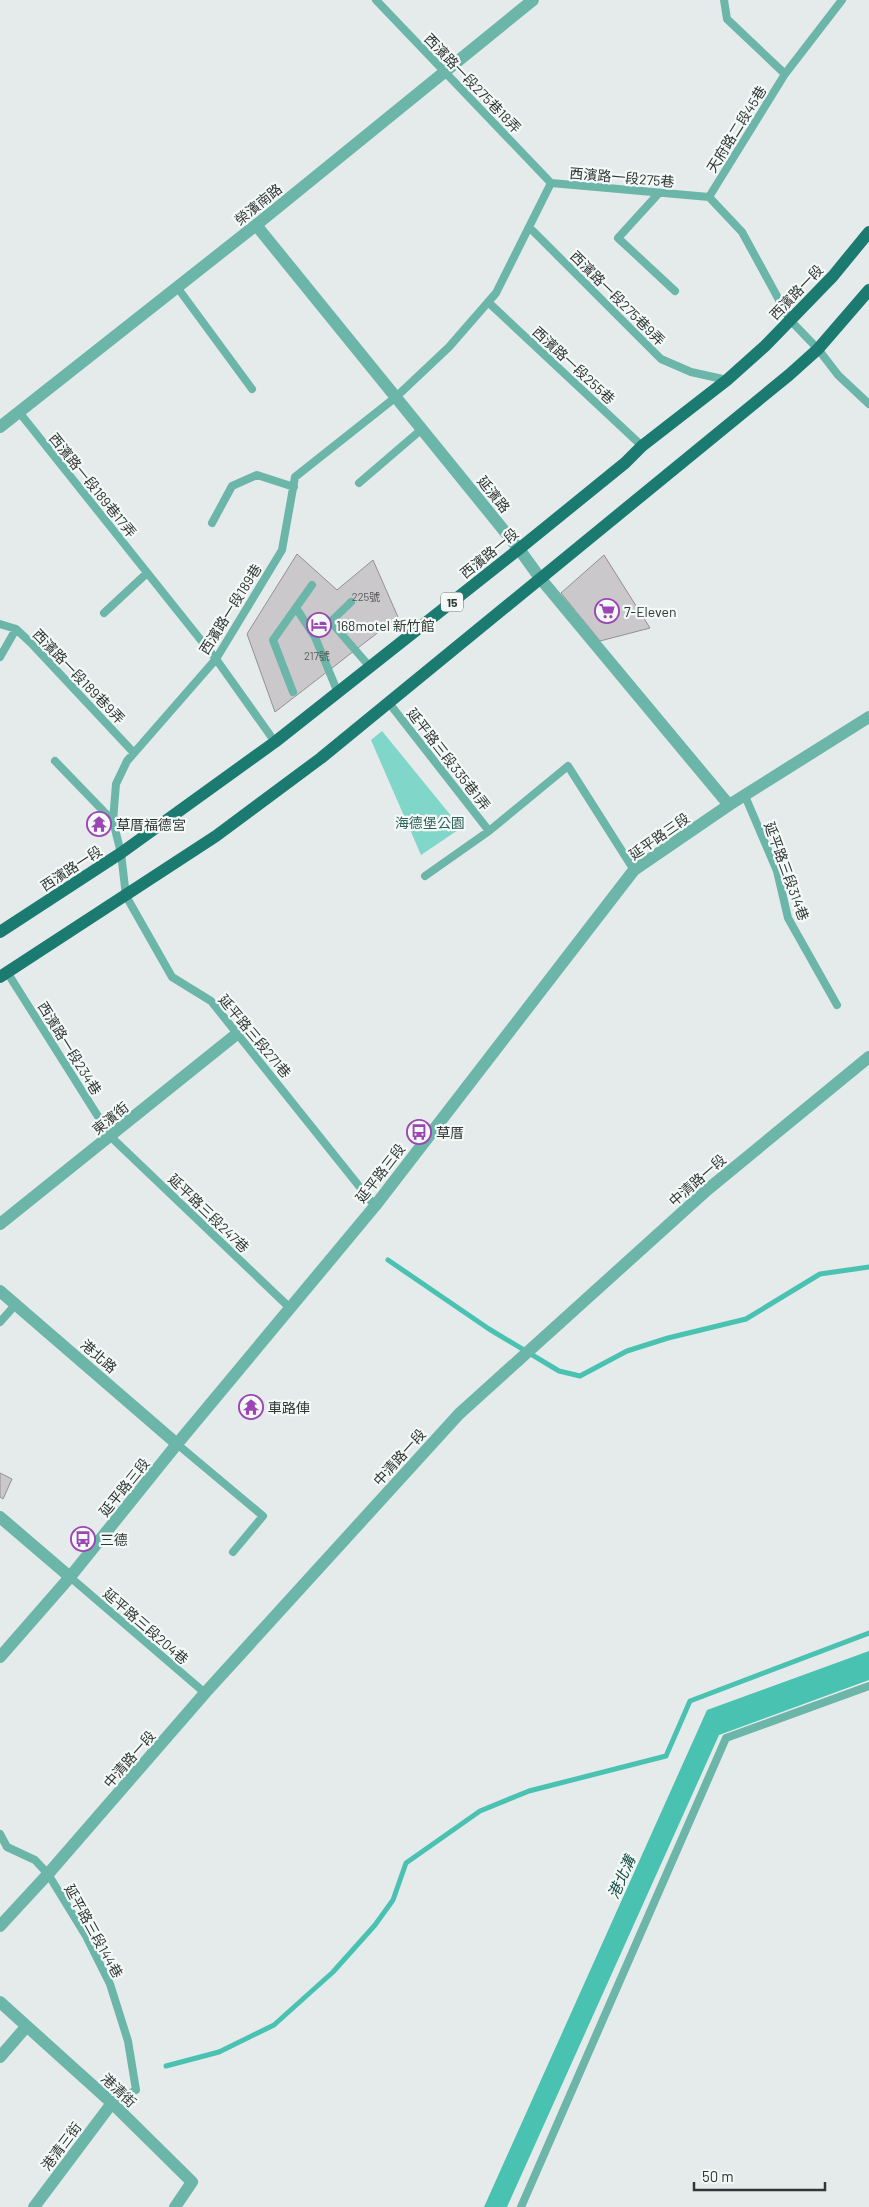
<svg xmlns="http://www.w3.org/2000/svg" width="869" height="2207" viewBox="0 0 869 2207" font-family="Barlow,'Noto Sans TC',sans-serif">
<style>
.green{fill:#7fd6c9}
.water{fill:#49c2b2}
.lines{fill:none;stroke-linecap:round;stroke-linejoin:round}
.stream{stroke:#49c2b2;stroke-width:5}
.building{fill:#cbc8cc;stroke:#939094}
.service{stroke:#6bb5a9;stroke-width:8}
.minor{stroke:#6bb5a9;stroke-width:12}
.tertiary{stroke:#6bb5a9;stroke-width:12}
.primary{stroke:#1c7b70;stroke-width:12}
.labels{text-anchor:middle;dominant-baseline:central;stroke-width:4.5;stroke-linejoin:round;paint-order:stroke}
.number-label{font-size:11px;fill:#595a5b}
.shield{fill:#f2f9f7;stroke:#6c706f;stroke-width:1}
.shield-label{font-size:12px;font-weight:bold;fill:#333635}
.street-label{font-size:14px;fill:#333635;stroke:#f2f9f7}
.poi-label{font-size:14px;fill:#333635;stroke:#f2f9f7;text-anchor:start}
.park-label{font-size:14px;fill:#30625a;stroke:#f2f9f7}
.water-label{font-size:15px;font-style:italic;fill:#184c45;stroke:#f2f9f7}
</style>
<rect width="100%" height="100%" fill="#e5ebea"/>
<path class="green" d="M382 731 461 828 421 855 371 740Z"/>
<path class="water" d="M869 1651V1680L719 1735 507 2207H484L707 1710Z"/>
<g class="lines">
<path class="stream" d="M388 1260 489 1329 559 1371 580 1376 627 1351 668 1338 746 1319 820 1274 869 1267
M166 2066 219 2052 274 2025 333 1972 375 1925 393 1900 406 1863 480 1811 529 1791 666 1756 690 1701 869 1633"/>
</g>
<path class="building" d="M297 554 337 590 373 560 398 617 275 712 247 634Z
M604 555 650 628 600 641 561 593Z
M101 816 106 828 98 831 93 820Z
M0 1473 12 1479 3 1499 0 1497Z"/>
<g class="lines">
<path class="service" d="M376 0 551 183
M785 74 842 0
M551 183 709 197 742 232 790 320 818 349 838 375 869 404
M659 193 618 238 675 291
M709 197 785 74 727 19 724 0
M529 227 661 359 691 372 727 380
M177 287 252 389
M488 302 642 446
M19 412 216 659 275 742
M359 483 422 429
M212 523 232 486 257 475 294 487
M296 608 315 637 351 602
M104 613 147 573
M331 622 370 667
M0 624 16 629 31 643 134 753
M315 637 338 693
M0 657 16 629
M293 692 273 640 312 585
M389 703 489 831
M55 761 113 821
M745 796 777 871 788 918 837 1005
M425 876 489 831 568 766 634 870
M7 972 111 1137 290 1308
M375 1206 211 1001 172 977 126 896 121 853 113 821 116 784 127 761 216 659 282 550 295 477 396 397 449 347 496 293 551 183
M0 1322 16 1304
M177 1444 263 1516 233 1552
M70 1577 205 1693
M0 1834 7 1847 35 1860 48 1874 86 1936 110 1984 128 2041 136 2090 112 2103
M521 2207 726 1738 869 1686"/>
<path class="minor" d="M256 225 519 549 540 578 729 805
M0 427 256 225 533 0
M0 1224 238 1033
M0 1291 177 1444
M0 1517 70 1577
M0 1926 48 1874 205 1693 459 1414 707 1190 869 1057
M0 2002 112 2103 192 2182 175 2207
M0 2057 26 2027
M34 2207 112 2103"/>
<path class="tertiary" d="M0 1657 70 1577 177 1444 375 1206 634 870 729 805 869 717"/>
<path class="primary" d="M0 932 121 853 275 742 519 549 625 463 642 446 727 380 765 346 833 276 869 232
M0 977 216 836 321 758 789 375 818 349 869 290"/>
</g>
<defs>
<symbol id="supermarket-ring" viewBox="-11 -11 22 22"><circle r="9.5" fill="#f2f9f7" stroke="#9c46b3" stroke-width="1.5"/><path d="M-6-5.5h2.5l.6 2H6L4.5 2H-2.5L-4.4-4H-6ZM-1.5 3.2a1.3 1.3 0 1 0 .1 0ZM3 3.2a1.3 1.3 0 1 0 .1 0Z" fill="#9c46b3"/></symbol>
<symbol id="hotel-ring" viewBox="-11 -11 22 22"><circle r="9.5" fill="#f2f9f7" stroke="#9c46b3" stroke-width="1.5"/><path d="M-6-4.5h1.5V1H6V5H4.5V3h-9V5H-6ZM-4 0a1.8 1.8 0 1 1 3.6 0ZM.5 0V-2.5h3Q6-2.5 6 0Z" fill="#9c46b3"/></symbol>
<symbol id="temple-ring" viewBox="-11 -11 22 22"><circle r="9.5" fill="#f2f9f7" stroke="#9c46b3" stroke-width="1.5"/><path d="M0-6L5-2H3V0L6.5 2.5H4V6H1.5V3h-3V6H-4V2.5H-6.5L-3 0V-2H-5Z" fill="#9c46b3"/></symbol>
<symbol id="bus-ring" viewBox="-11 -11 22 22"><circle r="9.5" fill="#f2f9f7" stroke="#9c46b3" stroke-width="1.5"/><path d="M-5-6H5V4H4V6H2V4H-2V6H-4V4H-5ZM-3.5-4V0h7V-4ZM-3.5 1.2v1.5H-2V1.2ZM2 1.2v1.5H3.5V1.2Z" fill="#9c46b3"/></symbol>
</defs>
<g fill-rule="evenodd">
<use href="#supermarket-ring" x="593" y="597" width="28" height="28"/>
<use href="#hotel-ring" x="305" y="611" width="28" height="28"/>
<use href="#temple-ring" x="85" y="810" width="28" height="28"/>
<use href="#bus-ring" x="405" y="1118" width="28" height="28"/>
<use href="#temple-ring" x="237" y="1393" width="28" height="28"/>
<use href="#bus-ring" x="69" y="1525" width="28" height="28"/>
</g>
<g class="labels">
<g class="number-label">
<text x="366" y="596">225號</text>
<text x="317" y="655">217號</text>
</g>
<rect class="shield" x="441" y="592.5" width="22" height="19" rx="4"/>
<g class="shield-label">
<text x="452" y="602">15</text>
</g>
<g class="street-label">
<text transform="translate(473 83) rotate(46)">西濱路一段275巷18弄</text>
<text transform="translate(736 129) rotate(-58)">天府路二段45巷</text>
<text transform="translate(622 177) rotate(5)">西濱路一段275巷</text>
<text transform="translate(258 204) rotate(-39)">榮濱南路</text>
<text transform="translate(796 292) rotate(-46)">西濱路一段</text>
<text transform="translate(618 298) rotate(45)">西濱路一段275巷9弄</text>
<text transform="translate(574 365) rotate(43)">西濱路一段255巷</text>
<text transform="translate(93 485) rotate(51)">西濱路一段189巷17弄</text>
<text transform="translate(494 494) rotate(51)">延濱路</text>
<text transform="translate(489 553) rotate(-39)">西濱路一段</text>
<text transform="translate(230 609) rotate(-58)">西濱路一段189巷</text>
<text transform="translate(79 676) rotate(46)">西濱路一段189巷9弄</text>
<text transform="translate(449 759) rotate(52)">延平路三段335巷1弄</text>
<text transform="translate(659 836) rotate(-35)">延平路三段</text>
<text transform="translate(71 868) rotate(-33)">西濱路一段</text>
<text transform="translate(787 871) rotate(70)">延平路三段314巷</text>
<text transform="translate(255 1036) rotate(50)">延平路三段271巷</text>
<text transform="translate(70 1048) rotate(58)">西濱路一段234巷</text>
<text transform="translate(110 1118) rotate(-39)">東濱街</text>
<text transform="translate(380 1173) rotate(-52)">延平路三段</text>
<text transform="translate(697 1180) rotate(-41)">中清路一段</text>
<text transform="translate(209 1213) rotate(44)">延平路三段247巷</text>
<text transform="translate(99 1356) rotate(41)">港北路</text>
<text transform="translate(399 1457) rotate(-48)">中清路一段</text>
<text transform="translate(124 1487) rotate(-51)">延平路三段</text>
<text transform="translate(146 1626) rotate(41)">延平路三段204巷</text>
<text transform="translate(129 1759) rotate(-49)">中清路一段</text>
<text transform="translate(94 1931) rotate(61)">延平路三段144巷</text>
<text transform="translate(119 2090) rotate(43)">港清街</text>
<text transform="translate(61 2146) rotate(-53)">港清三街</text>
</g>
<g class="poi-label">
<text x="624" y="611">7-Eleven</text>
<text x="336" y="625">168motel 新竹館</text>
<text x="116" y="824">草厝福德宮</text>
<text x="436" y="1132">草厝</text>
<text x="268" y="1407">車路俥</text>
<text x="100" y="1539">三德</text>
</g>
<g class="park-label">
<text x="430" y="822">海德堡公園</text>
</g>
<g class="water-label">
<text transform="translate(621 1877) rotate(-66)">港北溝</text>
</g>
</g>
<path d="M694 2182v8h131v-8" fill="none" stroke="#333635" stroke-width="2.5"/>
<text x="702" y="2182" font-size="15" fill="#333635" stroke="#f2f9f7" stroke-width="4" paint-order="stroke">50 m</text>
</svg>
